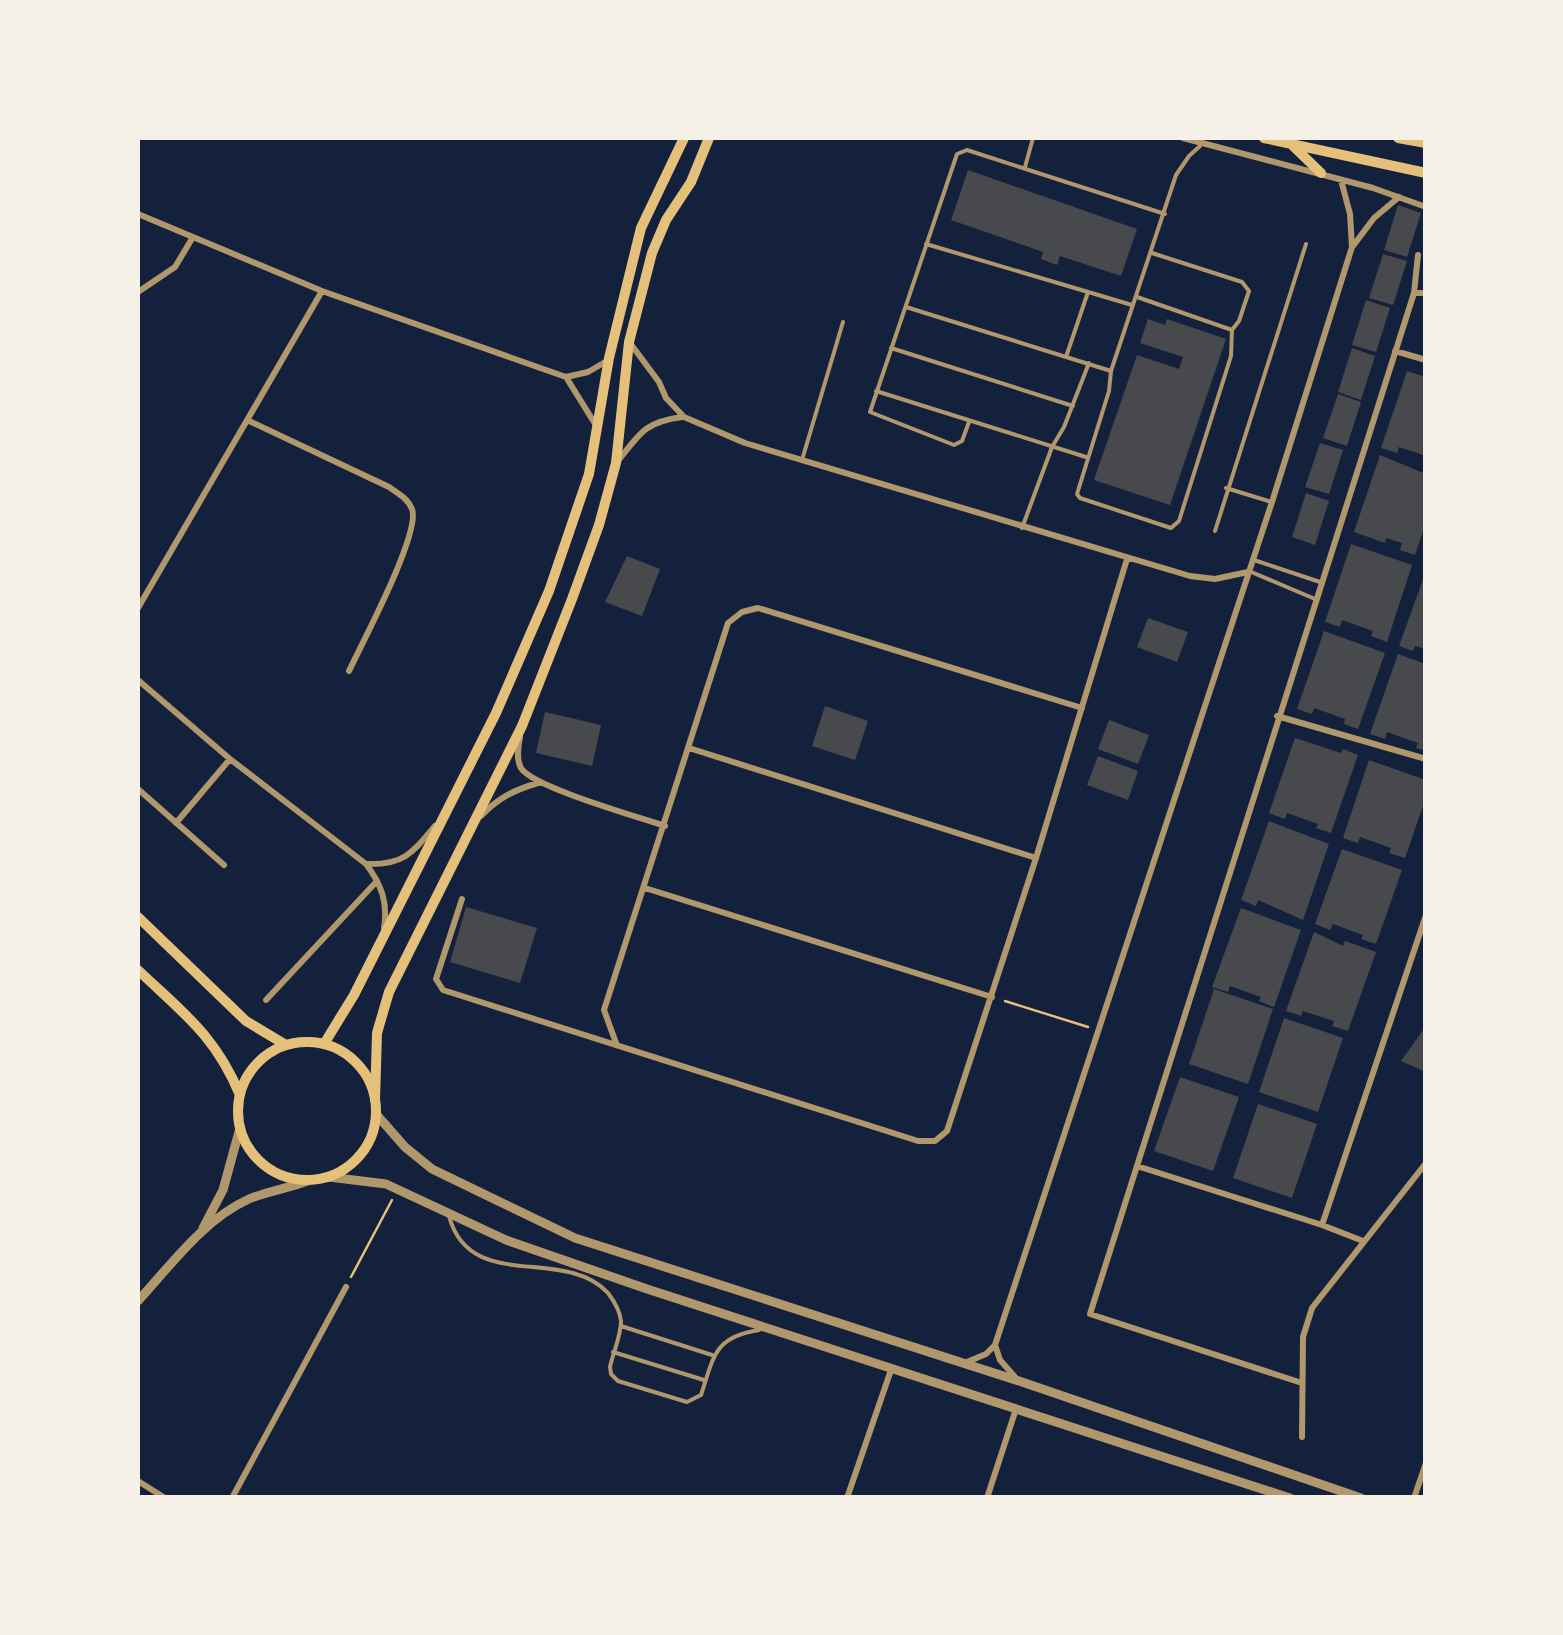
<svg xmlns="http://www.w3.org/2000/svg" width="1563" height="1635" viewBox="0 0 1563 1635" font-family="Helvetica,sans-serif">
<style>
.building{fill:#48494c}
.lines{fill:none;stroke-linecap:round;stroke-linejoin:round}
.path{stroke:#e5c07b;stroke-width:2.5}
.service{stroke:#b1986c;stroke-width:4}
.minor{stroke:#b1986c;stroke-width:6}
.tertiary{stroke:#b1986c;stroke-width:9}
.secondary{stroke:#e5c07b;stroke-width:10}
</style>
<rect width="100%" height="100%" fill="#14213d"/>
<path class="building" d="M968 170 1137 229 1121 276 1060 256 1057 265 1041 259 1043 252 951 220Z
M1398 205 1421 213 1407 257 1384 250Z
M1383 254 1407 261 1393 305 1369 298Z
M1366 300 1390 308 1376 352 1352 345Z
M1148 319 1165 325 1167 319 1226 339 1170 505 1094 480 1137 355 1179 369 1183 357 1140 343Z
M1352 348 1375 356 1361 400 1338 392Z
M1407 371 1426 377V456L1399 447 1397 453 1381 448Z
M1338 394 1361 402 1347 446 1323 438Z
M1320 443 1343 450 1329 494 1305 487Z
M1380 455 1426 474V522L1415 555 1400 550 1402 543 1386 538 1385 543 1354 532Z
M1306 493 1329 501 1315 545 1292 537Z
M1351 544 1412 565 1387 642 1371 636 1373 631 1342 620 1340 627 1325 622Z
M627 556 660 569 642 616 605 602Z
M1426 571V649L1415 646 1413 651 1399 646Z
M1148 618 1188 632 1177 662 1137 647Z
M1324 631 1385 653 1358 729 1344 724 1345 719 1314 708 1312 714 1297 709Z
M1398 654 1426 664V751L1416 748 1418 743 1387 732 1385 739 1370 734Z
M825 706 868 721 855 760 812 746Z
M545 712 601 725 592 766 536 753Z
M1109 720 1149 735 1138 764 1098 749Z
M1295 738 1341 753 1343 749 1358 755 1331 833 1316 828 1318 824 1287 813 1285 819 1269 813Z
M1098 756 1138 771 1128 800 1087 785Z
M1369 760 1426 780V797L1405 858 1389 853 1391 848 1360 837 1358 843 1343 838Z
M1269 821 1329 844 1303 920 1258 900 1256 906 1241 900Z
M1342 849 1402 870 1376 944 1361 939 1363 935 1333 924 1330 930 1315 924Z
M466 907 537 928 520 983 450 962Z
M1241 908 1301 930 1274 1007 1259 1001 1261 997 1230 986 1228 992 1212 987Z
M1314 932 1343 946 1345 941 1376 952 1348 1031 1332 1026 1334 1021 1303 1011 1301 1016 1286 1011Z
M1214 989 1273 1009 1248 1084 1189 1064Z
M1284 1018 1343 1038 1318 1112 1259 1092Z
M1426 1026V1072L1401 1061Z
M1180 1077 1239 1097 1213 1171 1154 1151Z
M1258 1104 1317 1124 1292 1198 1233 1178Z"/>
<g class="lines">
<path class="path" d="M1005 1001 1088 1027
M351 1277 392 1200"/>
<path class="service" d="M1025 167 1033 138
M926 244 1132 305
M1152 253 1242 282 1249 291 1239 321 1232 330 1231 356 1179 521 1171 528 1080 498 1077 494 1109 391 1111 371 1176 175 1189 156 1200 146
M1137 297 1232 330
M906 307 1111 371
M891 348 1073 406
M1066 357 1088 292
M876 391 1086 457
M969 422 962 441 954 445 870 412 957 154 967 150 1165 214
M802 460 843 322
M1226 488 1272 502
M1022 528 1052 447 1064 427 1089 363
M1215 531 1306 244
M1254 560 1320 582
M1249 571 1315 599
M449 1216C470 1294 564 1245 608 1293 614 1301 620 1311 621 1321 621 1336 613 1353 610 1367L611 1374 618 1381 687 1402 701 1395C714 1356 714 1337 759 1330
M621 1326 712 1355
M613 1352 704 1380"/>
<path class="minor" d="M1183 138 1373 188 1426 207
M138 214 322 291 566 377 588 372 607 361
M1353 246 1374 218 1399 197
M138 292 175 267 193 237
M1414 293 1418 255
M630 343 659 382 666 398 684 417 745 443 1190 576 1215 579 1248 572
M1395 351 1426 360
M566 377 597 427
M247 420 389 487C398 493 408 499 412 509 421 533 362 643 349 671
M618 461C640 433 645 422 682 417
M138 608 322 291
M138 680 230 759 366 864C382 885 388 903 384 928
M1277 716 1426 759
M520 737C518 747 516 759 521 768 532 787 639 817 665 826
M689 748 1036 858
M138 789 224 865
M481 816C498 798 514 790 538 783
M176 823 230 759
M368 864C404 865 412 853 435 826
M645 888 992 997
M462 899 436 979 443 990 918 1141H935L947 1131 1036 858 1127 559
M266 1000 377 881
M616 1043 604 1010 728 623 742 612 758 608 1082 708
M1137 1166 1322 1225 1363 1241
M1322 1225 1426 915
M995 1345 1000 1360 1015 1377
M967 1362 986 1354 995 1345 1272 502 1352 247 1350 214 1341 180
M1302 1383 1090 1314 1414 293H1426
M1302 1437 1303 1337 1312 1308 1426 1163
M138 1481 165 1498
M232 1498 346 1287
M847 1498 891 1370
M987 1498 1016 1409
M1414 1498 1426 1463"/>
<path class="tertiary" d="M376 1114 405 1147 432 1169 575 1238 1022 1382 1361 1498
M329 1177 386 1184 506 1240 647 1289 1290 1498
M203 1228 223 1190 240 1128
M138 1301C170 1266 204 1219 249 1199 268 1191 290 1188 310 1180"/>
<path class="secondary" d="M1264 138 1426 173
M1398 138 1426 143
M1291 144 1321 173
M138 917 246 1021 286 1045
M138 970C183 1013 215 1035 240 1095
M238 1111a69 69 0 1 1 138 0a69 69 0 1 1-138 0Z
M324 1044 354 995 496 713 549 591 589 474 609 358 641 228 684 138
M375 1101 377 1033 389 992 522 726 572 599 599 525 616 463 629 342 652 253 666 220 691 182 709 138"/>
</g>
<rect width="1563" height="1635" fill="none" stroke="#f6f1e7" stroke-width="280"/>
</svg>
